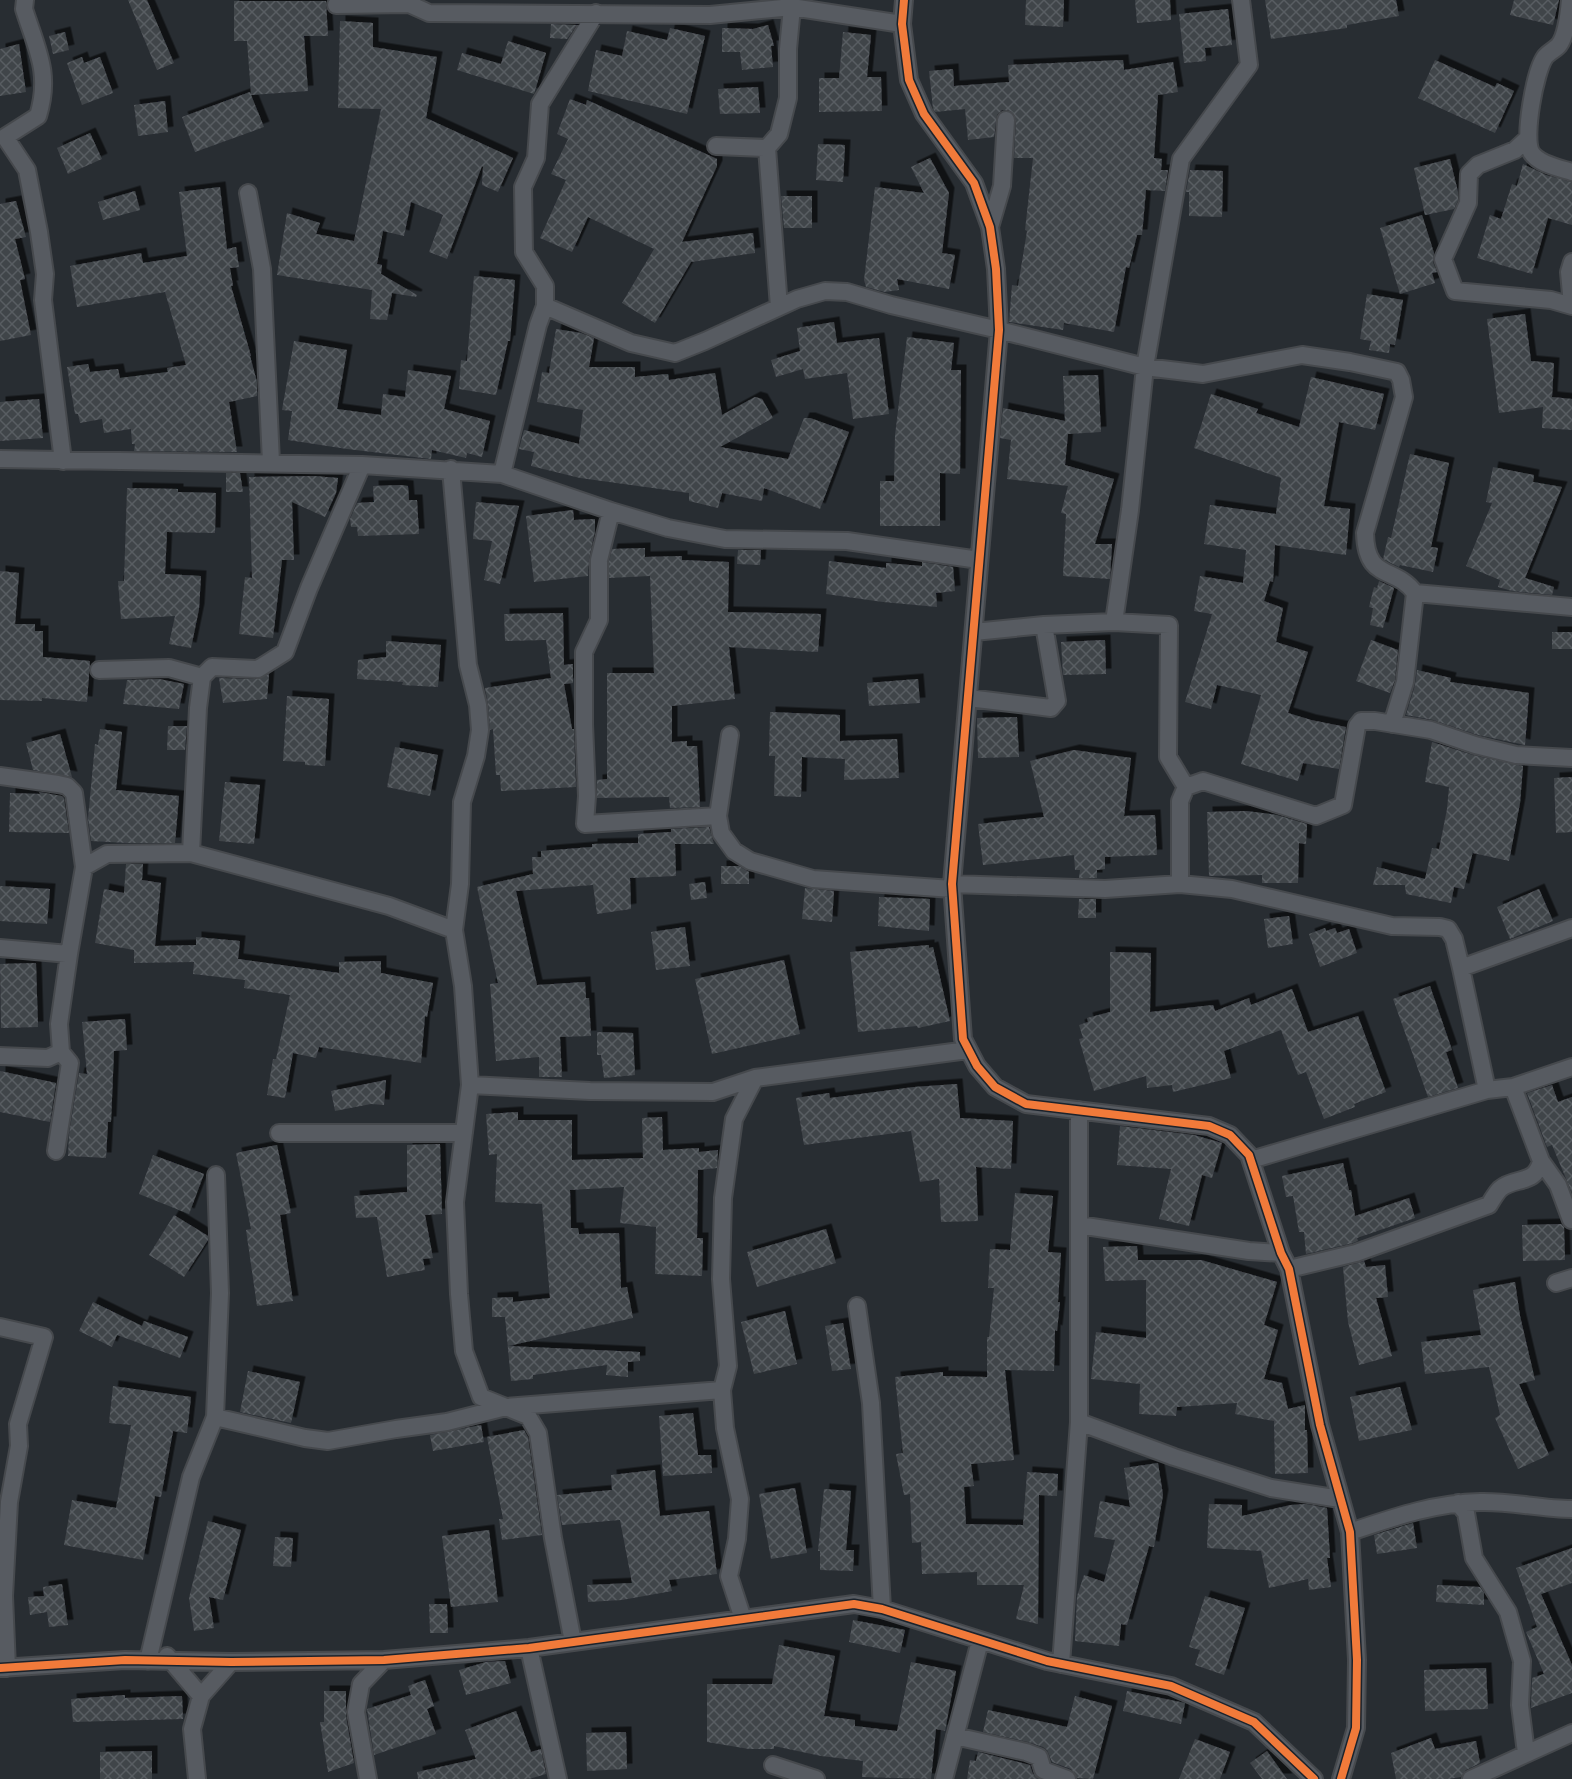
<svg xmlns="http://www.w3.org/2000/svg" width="1572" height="1779" viewBox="0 0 1572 1779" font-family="Signika,sans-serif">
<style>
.building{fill:url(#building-cross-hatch);filter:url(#shadow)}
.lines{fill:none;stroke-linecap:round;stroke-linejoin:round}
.minor-casing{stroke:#46494d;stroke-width:20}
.minor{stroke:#575b61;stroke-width:16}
.cycleway-casing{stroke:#1b232c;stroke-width:11}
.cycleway{stroke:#f17a3a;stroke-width:8}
</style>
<defs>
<pattern id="building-cross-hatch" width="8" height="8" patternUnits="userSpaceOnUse" patternTransform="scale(1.5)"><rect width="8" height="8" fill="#404449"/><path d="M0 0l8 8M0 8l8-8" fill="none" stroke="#595d62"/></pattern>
<filter id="shadow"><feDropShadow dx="5.5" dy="-5.5" stdDeviation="0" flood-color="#0009"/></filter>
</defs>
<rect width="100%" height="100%" fill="#282d32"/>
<path class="building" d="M128 0H147L174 63 157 70Z
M1026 0H1064L1063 27 1025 25Z
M1135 0H1170L1171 20 1137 23Z
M1265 0H1396L1399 16 1347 25V28L1271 39Z
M1514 0H1559L1553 25 1510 15Z
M234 1H326L328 36H304L308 91 251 95 264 127 195 152 182 117 250 92 251 94 247 41H234Z
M1228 9 1232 45 1205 48 1206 61 1184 63 1179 14Z
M340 21 373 23V47L437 57 426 118 513 158 498 192 482 185 483 167 482 166 447 259 429 252 443 215 411 202 404 236 383 231 377 264 382 265 381 274 417 295 416 297 392 293 387 320 370 319 372 290 277 275 287 213 320 223 316 234 354 241 381 109 338 108Z
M551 24 577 25 567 39 550 38Z
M768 25 774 46H771L773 67 742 70 740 52H722V28L753 29Z
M670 28 705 36 687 114 588 91 596 50 622 56 627 31 667 40Z
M65 32 69 50 53 54 49 36Z
M843 32 871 35 867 77H881L882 111 819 112V78H839Z
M508 41 546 53 534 94 457 70 462 53 501 64Z
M19 44 26 92 0 96V49Z
M82 57 84 63 100 57 113 93 82 105 67 63Z
M1123 60 1124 70 1173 62 1178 92 1158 95 1154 158 1162 159 1161 170H1168L1165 191 1146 190 1142 235H1137L1129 268 1126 267 1114 332 1064 323 1063 330 1009 322 1012 285 1018 286 1027 231 1025 230 1033 158H1014L1016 120 1012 112 1007 110H1002L997 115 994 137 968 140 965 109 935 112 933 109 929 71 953 69 954 86 1009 82 1008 65Z
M1435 60 1495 87 1497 83 1514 91 1495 133 1418 98Z
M758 87 760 113 720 114 718 89Z
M570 99 586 105 587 100 717 159V166L682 242 753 233 755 253 691 262 655 323 622 303 654 249 588 217 572 252 540 238 566 180 551 174 568 139 557 134Z
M165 101 168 132 138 136 134 105Z
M90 133 102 159 68 174 57 148Z
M818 144 845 145 843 182 816 180Z
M930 158 949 193 942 253 955 255 949 289 897 279 899 290 885 292 866 287 864 280 875 187 924 193 911 167Z
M1450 159 1458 192V201L1454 209 1425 215 1414 168Z
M1523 164 1546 175 1572 182V225L1548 218 1532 274 1477 258 1490 215 1501 219 1512 184 1517 186Z
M1190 170 1223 171 1222 217 1189 216V192H1186Z
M220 187 227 249 236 247 239 267 230 268 233 286H231L251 356H250L257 382V396L229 402 237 452 134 451 135 444H132L131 429 104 433 102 419 80 423 78 414H75L67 367 88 364 90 372 118 369 120 378 168 372 167 368 186 365 165 292 77 307 70 266 141 253 143 263 187 256 179 192Z
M135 191 140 210 103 220 98 202Z
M781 196H812V228H784Z
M16 201 26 237 15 239 25 279 20 280 31 335 0 341V204Z
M1422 215 1434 253 1433 262 1437 272 1432 273 1435 283 1400 294 1380 228Z
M474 276 515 280 510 341H508L496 395 459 389 461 360 467 361Z
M1367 294 1403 300 1395 345 1390 344 1389 353 1369 350 1371 341 1360 339Z
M1525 314 1531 361 1554 363 1552 397 1572 399V430L1542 428 1543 407 1499 413 1487 319Z
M834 322 837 343 879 338 889 414 853 419 847 373 805 379 803 369 776 377 771 360 800 351 797 328Z
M556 329 581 333 594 338 589 367H635V377L668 374 669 380 715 373 722 415 755 397 762 399 773 418 720 447 788 459 804 418H810L849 432 820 509 764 488 762 501 722 493 718 508 689 501V493L580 478 531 466 534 452 519 449 524 430 579 444 583 410 537 402 542 372 549 373Z
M907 337 954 343 951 370H961L960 474 940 473V526H880V481H894L895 435Z
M294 341 347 350 337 409 381 415 383 394 405 397 408 370 451 376 444 409 490 421 482 457 467 453 466 458 432 450 431 459 347 449 288 440 292 411 282 410Z
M1098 375 1101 432 1068 434 1065 465 1114 479 1095 544H1112L1110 579 1063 576 1066 514 1061 513 1068 486 1007 479 1011 440 1000 438 1003 408 1065 421 1063 376Z
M1311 377 1384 394 1375 430 1339 422 1324 506 1350 509 1346 555 1275 545 1273 582 1270 581 1264 601 1283 608 1276 642 1308 652 1288 713 1311 720 1346 727 1339 769 1303 763 1298 781 1241 764 1261 695 1217 685 1211 709 1185 702 1212 614 1194 611 1200 576 1243 583 1246 550 1204 544 1210 505 1276 514 1281 478 1194 448 1211 394 1258 409 1256 413 1299 427Z
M39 399 43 438 0 441V402Z
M1410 454 1449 463 1431 547 1438 548 1433 572 1400 565 1399 567 1383 559 1388 537 1391 538Z
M1493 467 1534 475 1533 482 1562 487 1525 578 1554 587 1552 595 1512 591 1498 587 1500 580 1466 566 1492 503 1486 502Z
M226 473H240L243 492H226Z
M314 476 338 478 336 493 325 517 292 502 294 560H282L273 638 239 634 245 577 252 578 249 477Z
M400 485 408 486 409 500H417L419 534 358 536 357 527H351L350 519 357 503 374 502 373 486Z
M127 488 178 489V492L216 493 215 533 167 532 165 574 201 576 199 609 191 648 169 644 175 616 121 619 118 581H124Z
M476 502 519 506 500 584 484 580 492 541 473 539Z
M573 510 574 520 595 519V531L589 560 588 576 534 582 526 516Z
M645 548V557L682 556V560L729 562 728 612 821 614 818 652 729 647 735 699 672 706V742L687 741V746H697L700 807 670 808 669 797 597 798V780L607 779V673H654L650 576 609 578V561L612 549Z
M738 550H761L760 565 737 564Z
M829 561 886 568V563L922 566V562L953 567 955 591 936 593 937 607 883 602 826 594Z
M0 571 19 573 15 624H35V631H43V657L90 661 87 702 42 698V701L0 700Z
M1379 581 1394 588 1383 628 1370 625 1373 608 1369 607 1374 587 1377 588Z
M563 613 564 665 573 664V683L564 684 572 729H574L576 787 501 791 500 775H496L493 729 490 730 488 704 485 688 551 678 546 640 505 641 504 614Z
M1552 632H1572V649H1552Z
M1105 640 1106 674 1063 675 1061 642Z
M1371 640 1398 650 1395 680 1390 693 1356 681Z
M386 641 441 645 438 687 402 685 403 682 357 679 358 660 386 657Z
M1417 670 1451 678 1450 682 1529 693 1525 745 1478 735 1433 720 1406 715 1415 685Z
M269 674 267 699 223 703 219 678 258 679Z
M159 679 184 684 179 709 123 704 127 680Z
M918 679 920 703 869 706 867 683Z
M287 696 329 699 325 766 305 765V762L283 761Z
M770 712 840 715V741L897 739 899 778 844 780 845 759 802 757 801 797 774 796 775 756H769Z
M1017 717 1019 757 978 758 977 718Z
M168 726H187L185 750H167Z
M100 729 122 732 116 790 179 796 175 843H127L91 841 88 818 95 744 98 745Z
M60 734 72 777 33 770 26 743Z
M1432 742 1473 755 1523 766 1520 803 1509 861 1473 853V851L1464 889 1454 887 1451 903 1406 894 1405 885H1373L1377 867 1425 879 1432 848 1439 849 1447 809 1449 787 1425 782Z
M395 747 438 755 430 796 387 787Z
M1074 750 1131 758 1124 816 1155 815 1157 855 1105 857V869L1097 870V878H1079L1080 870H1075L1074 855 983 865 978 824 1044 817 1030 761Z
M1572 777V832L1556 833 1554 778Z
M225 782 260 785 254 844 219 841Z
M39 792 62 796 64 798 69 833 9 832 10 793 40 794Z
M1246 811 1277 815 1307 824 1306 844 1299 843 1298 883H1262V875L1209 876 1207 812Z
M709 827 714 844H675L676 876 630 878 631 909 597 914 593 885 516 891 537 985 585 982 586 998H589L591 1036 560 1037 562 1077H539V1057L496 1061 490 984 498 983 477 887 533 874 532 857H541V851L592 847V844L638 843V834L671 832V829Z
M126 864H143L142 880 161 883 155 946 196 945V937L240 941 238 959 339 973V962L381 961V973L433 983 427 1017 425 1016 421 1063 319 1047 316 1058 293 1053 285 1098 267 1095 273 1059H276L290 995 244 988 245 980 193 974 194 962 134 963V950L95 943 104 889 124 893Z
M721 866H739L749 872V884H721Z
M705 882 707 898 691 900 689 884Z
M0 886 50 889 47 924 0 921Z
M805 888 834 891 832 922 802 919Z
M1539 889 1553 921 1510 939 1497 907Z
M879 897 930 899 929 931 878 926Z
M1079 899H1096V918H1078Z
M1289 916 1293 944 1268 948 1264 919Z
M685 927 690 966 656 970 651 932Z
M1325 928 1326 931 1335 928 1337 933 1349 929 1357 953 1320 967 1309 934Z
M929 945V948L933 947 950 1021 918 1028 917 1026 858 1032 850 952Z
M1110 952 1151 953 1150 1012 1213 1005 1215 1011 1249 998 1251 1005 1292 989 1308 1032 1358 1016 1386 1092 1354 1104 1355 1107 1324 1119 1306 1072 1298 1075 1281 1030 1224 1051 1231 1078 1173 1092 1172 1085 1147 1088 1146 1076 1094 1091 1079 1039 1083 1038 1079 1025 1088 1022 1087 1018 1110 1012Z
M784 960 800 1034 712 1054 695 979Z
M36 963 38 1027 1 1028 0 964Z
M1430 986 1452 1050 1446 1052 1458 1088 1428 1097 1393 999Z
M125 1019 127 1050 114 1051 111 1122H108L106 1158 68 1156 69 1134 79 1073 87 1074 82 1022Z
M597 1032 633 1033 635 1075 604 1078 601 1055H597Z
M0 1071 56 1083 50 1122 0 1112Z
M386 1080 384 1105 371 1104 335 1111 331 1091Z
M957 1084 960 1118 1013 1121 1011 1169 976 1167 978 1221 941 1222 939 1179 920 1182 911 1131 804 1145 796 1098 829 1093 830 1098 914 1087Z
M1552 1085 1558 1102 1572 1097V1193L1552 1145 1547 1147 1527 1093Z
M518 1112V1120H572V1160L643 1158 642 1118 662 1117 663 1150 699 1148V1152L718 1150 717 1168 698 1170 697 1238H703L702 1276 655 1274 656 1227 620 1223 624 1187 570 1190 571 1228H578L579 1234 619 1233 621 1288 627 1287 633 1318 508 1346 640 1352V1361L628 1362V1377L606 1375 607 1365 533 1375V1379L511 1381 505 1317H492V1298L513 1297V1302L550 1298 542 1204 495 1202 497 1154 489 1155 486 1114Z
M1120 1126 1194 1135 1222 1143 1212 1178 1202 1175 1189 1226 1159 1219 1171 1169 1117 1165Z
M440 1144 442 1214 425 1215 433 1258 423 1259 425 1270 387 1277 377 1217 356 1218 354 1196 407 1192V1145Z
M277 1145 291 1213 280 1215 293 1301 257 1306 246 1230 251 1229 236 1153Z
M153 1155 204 1174 189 1214 139 1194Z
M1343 1163 1349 1190H1351L1355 1216 1409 1198 1415 1218 1357 1238 1358 1241 1353 1243 1306 1254 1304 1232H1299L1293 1196 1286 1197 1282 1176Z
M1015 1193 1053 1196 1048 1252 1061 1253 1058 1302H1060L1057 1331 1055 1330 1054 1371 1005 1370 1014 1460 971 1464 974 1486 964 1487 966 1524 1023 1525 1027 1472 1058 1474 1057 1496 1039 1495 1038 1624 1016 1619 1024 1585H977V1572L922 1574 921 1542 912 1543 910 1494 904 1495 896 1454 903 1453 895 1377 943 1372V1376L987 1377V1337H989L994 1288H988L990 1249 1010 1250Z
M174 1215 208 1236V1240L184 1277 149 1255Z
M1561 1224 1564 1227 1565 1260 1523 1261 1522 1225Z
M826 1229 836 1263 757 1287 747 1252Z
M1137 1246 1138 1260H1201L1277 1282 1264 1325 1278 1330 1264 1379 1282 1383 1288 1409 1305 1405V1430H1307L1308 1473 1275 1474 1274 1421 1235 1414 1237 1403 1177 1407 1176 1416 1139 1414 1140 1384 1091 1379 1096 1332 1146 1338V1280L1105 1281 1103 1247Z
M1364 1261 1366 1267 1385 1265 1388 1297 1376 1298 1392 1356 1359 1365 1348 1322 1343 1267Z
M1515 1282 1520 1316 1535 1380 1519 1384 1549 1455 1518 1469 1495 1418 1500 1415 1489 1367 1425 1374 1421 1342 1481 1335 1473 1290Z
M93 1302 142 1326 144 1321 188 1337 180 1358 117 1335 112 1347 79 1331Z
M785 1311 797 1364 754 1374 741 1322Z
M843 1323 851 1369 832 1371 825 1326Z
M248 1371 300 1382 291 1423 240 1412Z
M113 1386 191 1397 187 1433 173 1431 161 1497 155 1496 143 1560 64 1545 72 1500 116 1508 131 1425 109 1423Z
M1400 1387 1412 1430 1359 1441 1350 1397Z
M693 1413 698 1455H711L712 1473 663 1476 659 1416Z
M481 1425 484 1442 433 1451 430 1435Z
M524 1430 528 1437 542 1535 502 1540 499 1519H503L487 1437Z
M1158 1463 1163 1495 1154 1547 1149 1546 1127 1625 1121 1624 1119 1646 1075 1641 1077 1596 1084 1575 1104 1582 1115 1540 1094 1537 1100 1501 1130 1507 1124 1468Z
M655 1470 660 1516 709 1511 717 1574 669 1580 672 1591 622 1600 588 1602 587 1585 632 1583 620 1520 562 1525 557 1495 612 1490 611 1475Z
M795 1488 807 1553 771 1559 759 1494Z
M824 1489 851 1491 846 1550H854L853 1571 820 1570V1551H818Z
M1209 1504 1242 1505V1516L1291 1505 1306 1504 1327 1508 1330 1558H1327L1331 1587 1309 1590 1308 1579 1269 1588 1261 1551 1207 1548Z
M208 1521 241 1530 223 1600 209 1597 214 1628 194 1631 189 1598Z
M1413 1523 1417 1548 1377 1554 1374 1535Z
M489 1530 498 1602 451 1607 442 1536Z
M275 1537 293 1538 291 1567 273 1566Z
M1572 1548V1583L1541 1594 1572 1665V1693L1531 1708 1532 1678 1544 1674 1526 1632 1537 1627 1516 1568Z
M62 1584 68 1625 49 1627 47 1612 30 1615 28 1597 44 1596 43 1587Z
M1437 1585 1480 1587 1484 1593V1605L1436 1602Z
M1205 1596 1245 1608 1224 1675 1195 1665 1200 1650 1189 1647Z
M429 1604H447L448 1633H430Z
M853 1620 905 1630 900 1653 849 1642Z
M779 1645 835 1656 824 1716 855 1720V1726L897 1731 911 1662 956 1671 945 1731 936 1729 931 1779 862 1777 863 1761 821 1756 774 1746V1749H749L707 1742V1684H772Z
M505 1661 511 1683 466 1695 459 1670 486 1662Z
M1486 1668 1488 1709 1425 1711 1424 1670Z
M425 1680 434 1706 427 1709 436 1734 374 1755 367 1709 411 1695 408 1686Z
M324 1691H346V1716L354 1763 328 1772 320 1722H324Z
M1127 1691 1185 1703 1181 1724 1123 1711Z
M125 1695V1698L182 1696 183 1719 73 1722 71 1699Z
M1075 1696 1112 1706 1093 1779 1077 1778 1071 1769 1052 1762 1047 1750 1043 1747 1028 1742 983 1732 988 1710 1067 1727Z
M516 1711 531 1752 541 1749 546 1774 529 1779H418L417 1772 476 1759 465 1730Z
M626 1732 627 1769 587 1771 586 1733Z
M1431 1738 1435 1749 1476 1741 1480 1763 1466 1770 1461 1777 1449 1779H1396L1391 1753Z
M1195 1739 1230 1752 1220 1779H1179Z
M152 1751V1779H100V1752Z
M1267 1751 1287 1779H1262L1250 1763Z
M978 1752 1030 1765 1033 1774 1038 1779H967L970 1760 976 1761Z"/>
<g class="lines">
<defs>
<path id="minor" d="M25 0 24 9C37 50 51 73 38 116L5 137 27 170 39 232 45 274 43 300 63 461
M407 0 409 4 429 13 710 15 792 7 902 24
M904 0 902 24 909 80 924 114 974 183 990 227 996 269 999 330 952 884 963 1039 977 1066 995 1087 1026 1104 1209 1126 1230 1135 1249 1155 1281 1253 1289 1269 1320 1425 1350 1532 1357 1660 1356 1728 1341 1779
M1570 0C1569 11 1566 36 1559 45 1556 49 1549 52 1545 57 1535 71 1523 137 1531 152 1538 164 1559 168 1572 172
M336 5 409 4
M1528 138 1515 150 1478 165 1469 174 1468 203 1443 259 1455 291 1551 300 1572 306
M716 146 767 148 779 134 788 98V49L792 7
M767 148 779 307
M248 193 262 269 271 462
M990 227 1002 186 1006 120
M1572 262 1569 272 1572 305
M545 306 631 343 675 353 705 341 797 299 825 291 847 292 891 305 999 330 1145 367 1203 374 1302 355 1350 362 1397 372 1401 380 1404 397 1365 533C1366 582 1395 565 1415 593L1572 607
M0 459 362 465 502 474 611 511 668 528 725 539 847 541 979 560
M451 469 468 665 478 705 480 730 476 756 462 802 460 884 454 930 463 986 470 1085 455 1202 459 1294 464 1351 481 1397 528 1416 538 1433 553 1538 573 1642
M502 474 538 325 545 306V286L524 252 523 187 536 158 540 104 596 13
M611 511 599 560V620L584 652V724L587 796 585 824 718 816
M1114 622 1130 510 1145 367 1181 159 1249 65 1241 0
M974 632 1044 625 1114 622 1169 625 1168 757 1186 787
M99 670 169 668 202 677
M968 698 1051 708 1057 701 1044 625
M1392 724 1405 682 1415 593
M730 735 718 816 721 833 734 851 750 861 813 879 952 889
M0 776 58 784 67 786 74 793 84 867 69 954 59 1024 61 1052 70 1063 56 1151
M191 853 198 708 202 677 212 667 258 669 285 652 309 588 362 465
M84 867 107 854 191 853 389 906 454 930
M952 884 1105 889 1180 884 1232 889 1392 926 1440 927 1448 929 1454 939 1461 968 1487 1090
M1180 884V801L1186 787 1203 781 1316 816 1343 805 1357 726 1361 721H1375L1431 730 1475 745 1516 755 1572 758
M0 948 69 954
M1461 968 1572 928
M0 1056 48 1058 61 1052
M470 1085 590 1091 713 1092 755 1078 968 1050
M1513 1087 1541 1161 1558 1185 1571 1220
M279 1133H464
M1251 1160 1487 1090 1513 1087 1572 1067
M1079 1225 1249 1251 1281 1253
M1289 1269 1356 1253 1489 1205C1492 1200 1496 1193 1500 1189 1515 1176 1535 1186 1541 1161
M1556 1283 1572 1278
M857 1306 871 1403 882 1609
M0 1327 44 1337 18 1424 19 1446 9 1502 4 1596 7 1668
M215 1417 305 1438 328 1441 396 1429 447 1422 506 1407 722 1390
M1079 1422 1174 1457 1271 1488 1340 1499
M1458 1503 1466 1513 1474 1558 1508 1612 1522 1661 1520 1705 1526 1753
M1350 1532C1392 1518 1434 1503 1480 1502 1510 1501 1541 1509 1572 1509
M743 1619 729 1576 737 1539 740 1499 725 1428 722 1390 728 1366 721 1279 723 1198 734 1119 755 1078
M529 1648 558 1779
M167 1656 201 1696
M148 1661 191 1477 215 1417 220 1293 216 1175
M1061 1664 1079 1422V1110
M0 1668 125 1660 231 1662 384 1660 529 1648 854 1604 882 1609 1047 1661 1171 1686 1254 1722 1314 1779
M955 1736 1026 1752 1039 1757 1043 1770 1067 1779
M773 1765 816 1779
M197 1779 192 1729 201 1696 231 1662
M368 1779 356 1712 361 1684 384 1660
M944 1779 980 1641
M1471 1779 1572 1733"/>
</defs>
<use href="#minor" class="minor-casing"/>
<use href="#minor" class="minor"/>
<defs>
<path id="cycleway" d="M904 0 902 24 909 80 924 114 974 183 990 227 996 269 999 330 952 884 963 1039 977 1066 995 1087 1026 1104 1209 1126 1230 1135 1249 1155 1281 1253 1289 1269 1320 1425 1350 1532 1357 1660 1356 1728 1341 1779
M0 1668 125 1660 231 1662 384 1660 529 1648 854 1604 882 1609 1047 1661 1171 1686 1254 1722 1314 1779"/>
</defs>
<use href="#cycleway" class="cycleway-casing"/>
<use href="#cycleway" class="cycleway"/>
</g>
</svg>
